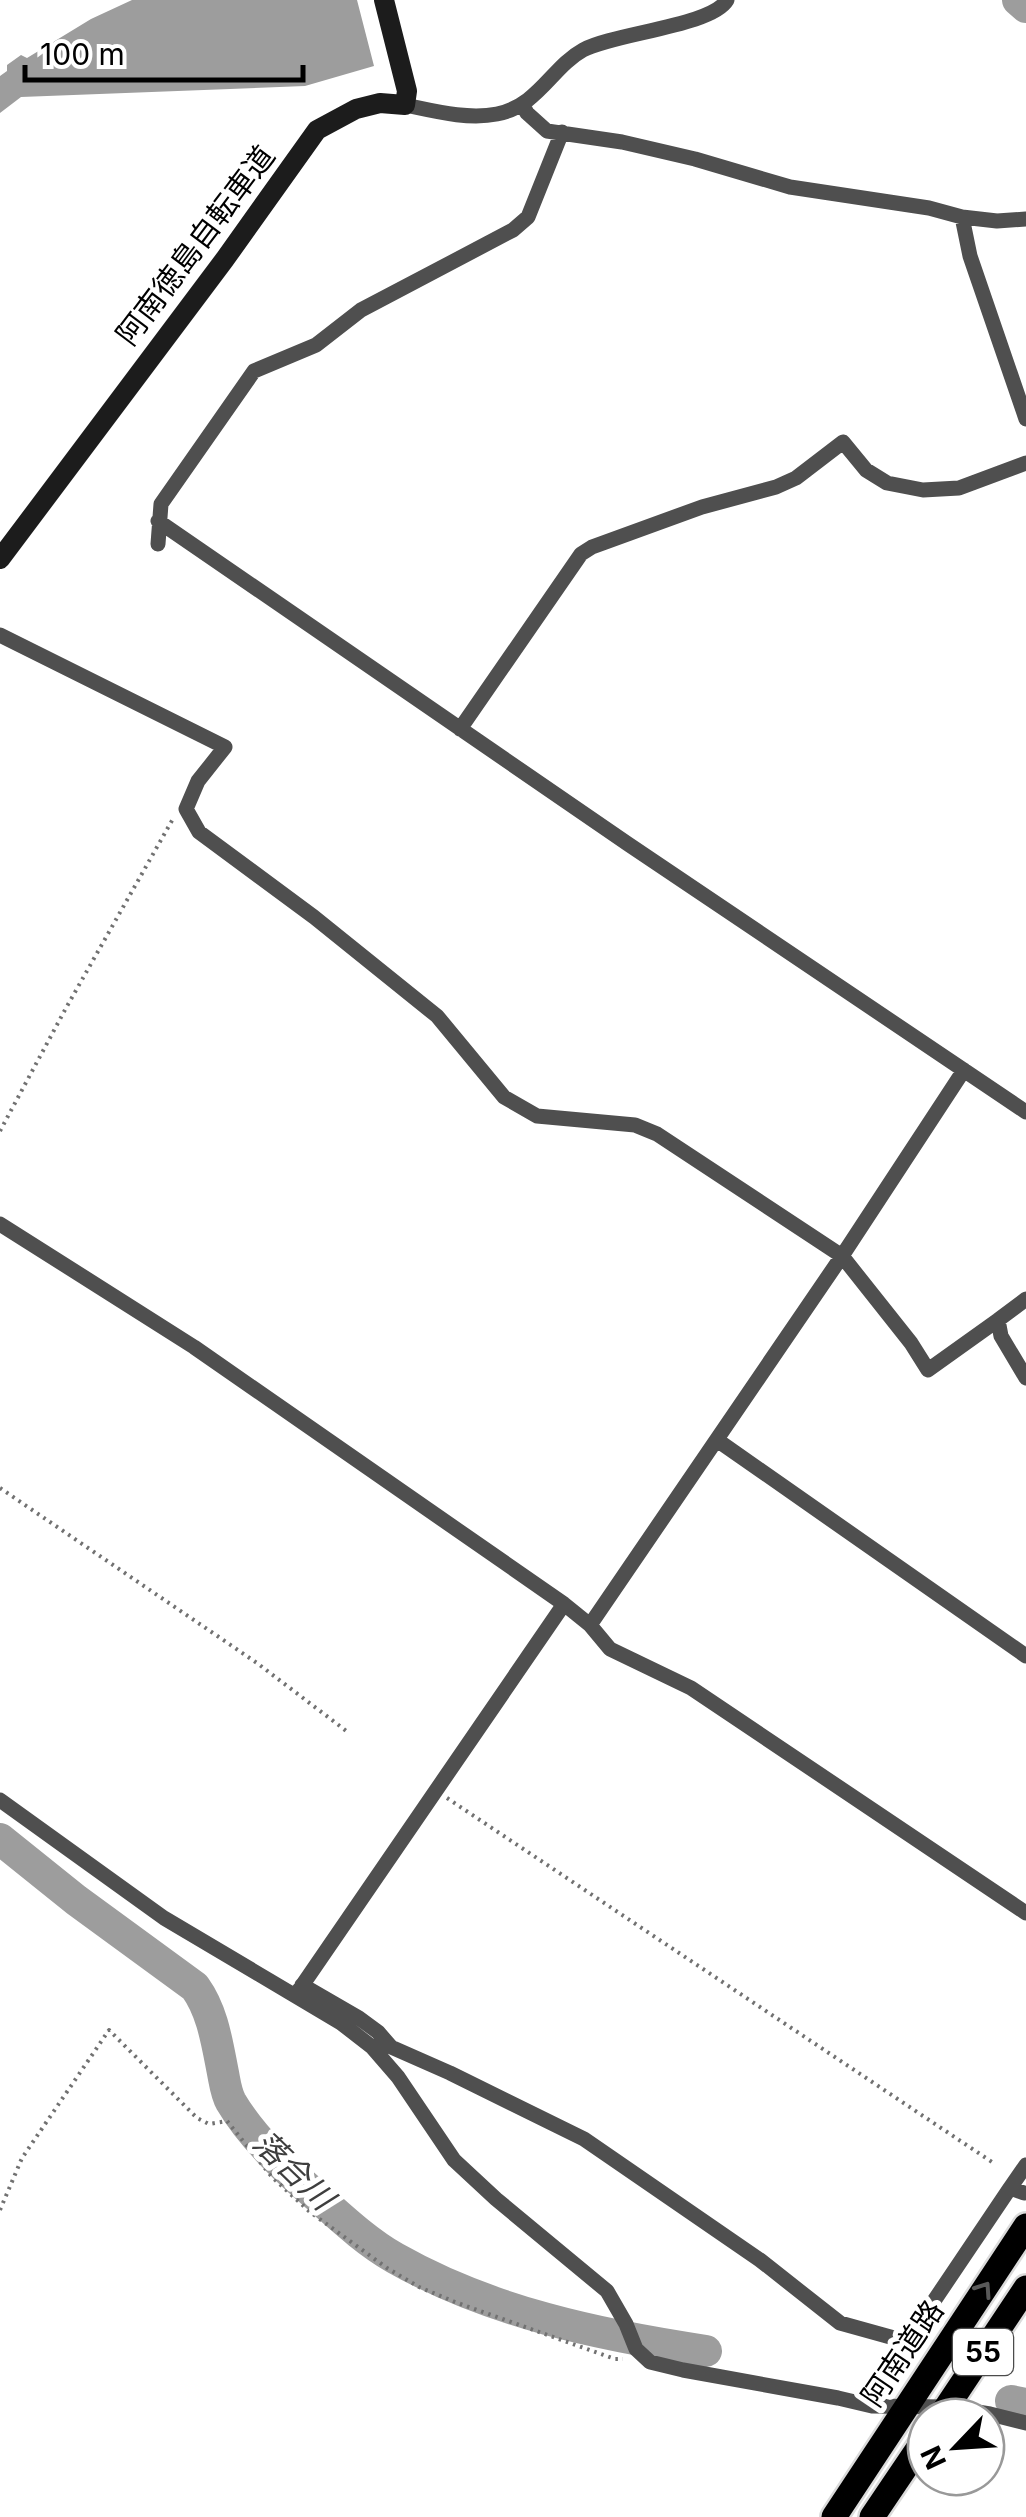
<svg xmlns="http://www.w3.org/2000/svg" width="1026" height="2517" viewBox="0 0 1026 2517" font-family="Inter,'Noto Sans JP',sans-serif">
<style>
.water{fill:#9d9d9d}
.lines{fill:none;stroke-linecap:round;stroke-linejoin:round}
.river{stroke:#9d9d9d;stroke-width:32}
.trunk-casing{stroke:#dbdbdb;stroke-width:30}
.path{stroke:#717171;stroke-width:4;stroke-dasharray:2.5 5;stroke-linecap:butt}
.minor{stroke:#4f4f4f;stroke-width:15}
.secondary{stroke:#1c1c1c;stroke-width:20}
.trunk{stroke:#000;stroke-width:25}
.oneway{stroke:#595959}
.labels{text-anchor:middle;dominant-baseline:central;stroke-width:10;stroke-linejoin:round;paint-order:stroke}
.shield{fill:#fff;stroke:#4c4c4c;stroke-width:2.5}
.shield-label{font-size:28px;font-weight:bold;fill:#000}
.street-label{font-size:30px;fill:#000;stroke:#fff}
.water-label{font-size:32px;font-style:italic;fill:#3e3e3e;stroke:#fff}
</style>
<rect width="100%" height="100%" fill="#fff"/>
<path class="water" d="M132 0H357L374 66 305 86 21 97 0 113V76L7 71V65L21 55 27 58 91 19Z"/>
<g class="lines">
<path class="river" d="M1018 0 1026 7
M0 1839 76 1900 195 1987C213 2012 217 2043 223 2073 225 2083 226 2093 231 2102 251 2136 282 2166 312 2192 338 2215 365 2241 395 2258 490 2312 599 2335 706 2351
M1011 2401 1026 2404"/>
<defs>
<path id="trunk" d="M940 2417 1026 2288
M834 2517 1026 2226
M872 2517 926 2437"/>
</defs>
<use href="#trunk" class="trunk-casing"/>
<path class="path" d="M0 1131 66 1008 174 817
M0 1488 257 1663 349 1733
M447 1798 992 2162
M0 2210 22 2158 109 2030 197 2118 209 2124 227 2121 272 2177 310 2212 387 2268 419 2287 455 2302 615 2359H623"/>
<path class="minor" d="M522 104 527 113 547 131 622 142 695 159 790 187 929 208 962 217 997 221 1026 219
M405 105C434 111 468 120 497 114 538 106 552 67 583 50 614 33 712 26 727 0
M962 217 970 256 1026 419
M158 521 628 844 1026 1112
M158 544 161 504 254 371 316 345 361 310 513 230 528 217 562 132
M0 635 225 747 198 781 186 809 199 832 314 917 437 1016 504 1097 537 1116 635 1125 657 1134 842 1256 911 1343 928 1370 998 1320
M460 729 581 554 592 547 702 507 776 487 796 478 843 442 866 470 887 483 923 490 959 488 1026 463
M0 1224 194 1347 564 1604 590 1625 610 1649 691 1688 1026 1913
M1026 1299 998 1320 1001 1336 1026 1378
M717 1440 1026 1656
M590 1625 842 1256 964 1070
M0 1800 164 1918 341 2023 372 2047 398 2077 454 2160 496 2199 607 2291 626 2324 636 2349 650 2362 683 2370 838 2398 872 2406 946 2407 990 2414 1026 2423
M302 1985 359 2018 378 2032 391 2047 450 2073 584 2139 760 2260 840 2323 894 2338 911 2335 1010 2188 1024 2193
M297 1993 564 1604
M1010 2188 1026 2165"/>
<path class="secondary" d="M0 559 225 259 317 130 356 109 380 103 405 105 407 91 384 0"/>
<use href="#trunk" class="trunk"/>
</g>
<defs><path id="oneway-chevron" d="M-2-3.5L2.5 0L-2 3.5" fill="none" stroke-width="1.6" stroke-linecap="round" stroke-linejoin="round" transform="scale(2.5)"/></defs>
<use class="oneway" href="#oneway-chevron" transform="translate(984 2289) rotate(-56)"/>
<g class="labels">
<rect class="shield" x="953" y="2329" width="60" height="46" rx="8"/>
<g class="shield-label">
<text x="983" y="2352">55</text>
</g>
<g class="street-label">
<text transform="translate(195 245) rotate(-53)">阿南徳島自転車道</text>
<text transform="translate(902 2353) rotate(-56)">阿南道路</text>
</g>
<g class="water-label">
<text transform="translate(294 2170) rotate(44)">落合川</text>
</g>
</g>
<g transform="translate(956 2447) rotate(245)"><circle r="48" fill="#ffffff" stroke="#999999" stroke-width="2.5"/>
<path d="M0-8L18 38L0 25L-18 38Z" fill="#000000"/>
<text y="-15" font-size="28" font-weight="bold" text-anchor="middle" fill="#000000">N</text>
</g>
<path d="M25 65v15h278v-15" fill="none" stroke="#000000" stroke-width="5"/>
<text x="40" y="65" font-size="30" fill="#000000" stroke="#ffffff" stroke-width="8" paint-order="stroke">100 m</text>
</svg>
